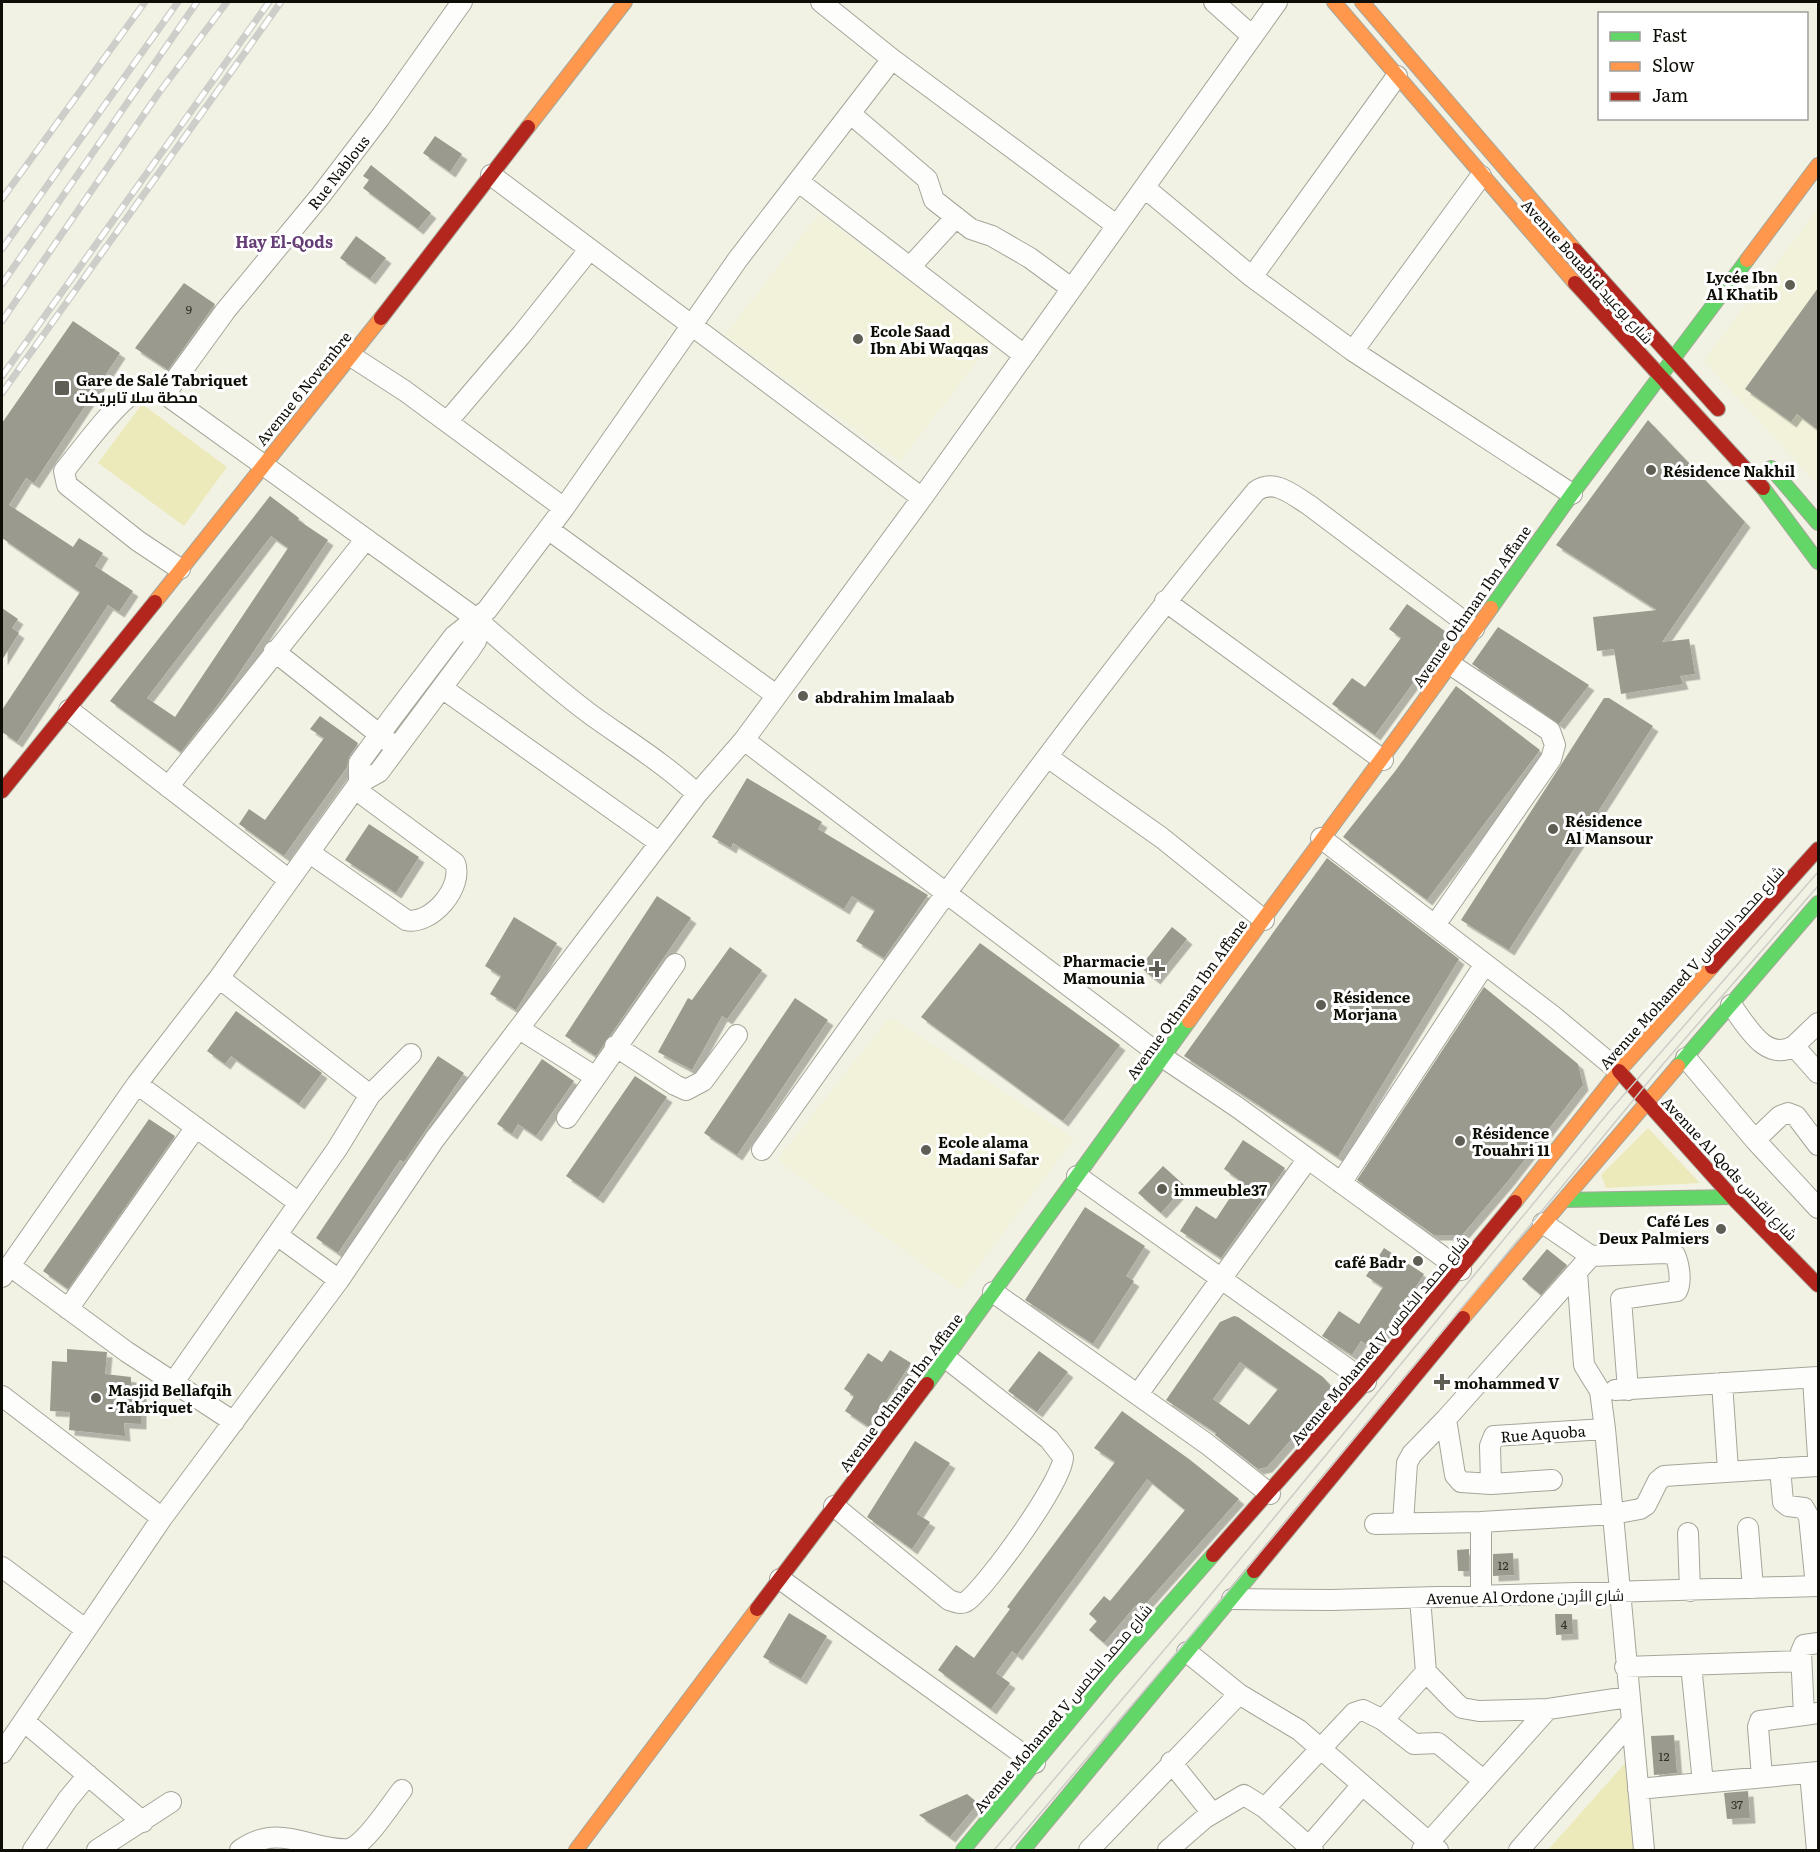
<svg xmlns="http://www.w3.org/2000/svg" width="1820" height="1852" viewBox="0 0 1820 1852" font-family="Literata,Cairo,serif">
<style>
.built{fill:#f2f1d9}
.green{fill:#eceabb}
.building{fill:#9a9a8f;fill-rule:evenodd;filter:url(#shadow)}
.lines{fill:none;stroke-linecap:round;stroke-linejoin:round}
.street-casing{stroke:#a6a59a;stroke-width:22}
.fast-casing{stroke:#a6a59a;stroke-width:16}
.slow-casing{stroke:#a6a59a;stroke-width:16}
.jam-casing{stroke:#a6a59a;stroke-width:16}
.street{stroke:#fdfdfb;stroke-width:20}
.fast{stroke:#63d668;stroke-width:14}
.slow{stroke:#ff974d;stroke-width:14}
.jam{stroke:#b3261e;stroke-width:14}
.tram{stroke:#cdcdc9;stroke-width:1.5}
.rail-casing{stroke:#cdcdc9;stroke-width:7}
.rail{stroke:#fff;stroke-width:4.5;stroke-dasharray:14;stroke-linecap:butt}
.poi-dot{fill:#5e5e54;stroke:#fff;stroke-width:2}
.labels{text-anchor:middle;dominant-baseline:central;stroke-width:6;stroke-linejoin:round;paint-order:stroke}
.number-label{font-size:12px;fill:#313128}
.street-label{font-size:15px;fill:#0e0e06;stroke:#fff}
.poi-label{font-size:15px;font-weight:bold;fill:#0e0e06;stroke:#fff;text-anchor:start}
.neighbourhood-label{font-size:16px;font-weight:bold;fill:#663e76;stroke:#fff}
</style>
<defs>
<filter id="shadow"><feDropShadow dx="5.5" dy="5.5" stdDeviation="0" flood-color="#0004"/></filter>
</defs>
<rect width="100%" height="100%" fill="#f2f2e4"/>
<path class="built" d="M1818 209V485L1704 361Z
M819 214 991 343 900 461 725 335Z
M890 1017 1074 1139 960 1290 777 1160Z"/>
<path class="green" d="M142 404 227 467 184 526 98 463Z
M1648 1128 1700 1183 1606 1188 1601 1175Z
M1634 1753 1643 1850H1548Z"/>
<path class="building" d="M435 136 462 154 450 172 423 153Z
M371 165 431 213 418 229 363 188 369 180 363 176Z
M356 236 386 258 370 279 340 258Z
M184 283 215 304 168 370 135 348Z
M1818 288V430L1797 414 1791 422 1745 389Z
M73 321 120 353 34 483 26 478 9 505 73 547 79 538 103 553 95 566 133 591 119 612 108 605 17 742 2 732V710L80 592 2 538V423Z
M1648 420 1745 522 1662 642 1689 639 1695 674 1680 676 1683 684 1621 694 1614 649 1597 651 1593 617 1657 610 1556 545Z
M270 496 299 518 298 520 328 540 219 703 181 752 110 701ZM271 536 288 548 175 717 147 698Z
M1407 604 1449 634 1375 735 1332 704 1352 678 1365 687 1401 638 1389 629Z
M2 608 18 619 12 628 19 633 2 660Z
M1498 627 1589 685 1559 724 1472 664Z
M1456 686 1540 750 1427 900 1343 837 1396 770Z
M1604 698H1609L1653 726 1509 950 1461 920Z
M320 716 358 743 349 757 347 767 284 856 239 824 249 809 265 820 324 738 310 729Z
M747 778 822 822 818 829 928 895 884 958 856 941 875 910 852 896 844 909 733 843 731 848 712 837Z
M369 824 419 857 396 893 345 860Z
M1327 858 1459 959 1338 1157 1184 1056Z
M657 896 691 918 596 1056 565 1036Z
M514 917 557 943 516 1010 490 994 501 976 485 966Z
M1172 927 1187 939 1155 979 1140 967Z
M980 943 1120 1045 1063 1121 921 1017Z
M730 947 762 970 727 1019 722 1016 692 1070 658 1052 688 998 692 1000Z
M1484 987 1578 1064 1583 1085 1508 1181 1462 1235H1434L1357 1180Z
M795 998 828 1020 737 1155 704 1133Z
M236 1011 322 1073 299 1104 231 1056 225 1064 207 1051Z
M438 1056 464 1073 404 1162 400 1160 338 1253 316 1238Z
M542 1059 574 1081 536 1136 518 1124 512 1134 497 1124Z
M635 1076 667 1097 598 1198 566 1176Z
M149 1119 175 1136 68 1289 43 1271Z
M1243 1140 1285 1168 1221 1258 1180 1231 1196 1206 1216 1219 1241 1181 1224 1169Z
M1163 1166 1185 1186 1161 1213 1138 1193Z
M1085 1207 1145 1246 1126 1276 1134 1281 1093 1344 1025 1300Z
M1384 1248 1424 1274 1392 1324 1371 1348 1361 1341 1352 1355 1322 1336 1339 1311 1359 1324 1383 1287 1366 1276Z
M1547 1249 1567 1265 1541 1295 1522 1279Z
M1234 1316 1238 1317 1323 1377 1330 1385 1331 1392 1318 1409 1267 1467 1258 1469 1215 1435 1216 1433 1166 1400 1220 1322ZM1240 1362 1278 1389 1249 1425 1213 1399Z
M67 1349 107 1352 105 1374 131 1377V1385L141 1386V1424L124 1423 125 1436 69 1430 70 1412 50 1411 52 1361 67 1362Z
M890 1350 911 1363 869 1427 845 1411 854 1396 844 1389 868 1353 882 1362Z
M1039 1351 1068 1372 1037 1412 1008 1391Z
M1122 1411 1189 1459 1239 1499 1141 1609 1136 1605 1104 1643 1089 1630 1097 1621 1089 1614 1104 1596 1110 1601 1185 1510 1147 1479 1017 1655 1012 1651 996 1673 1010 1683 991 1709 938 1670 956 1645 974 1658 1010 1609 1007 1607 1115 1462 1094 1448Z
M915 1441 950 1463 917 1514 930 1522 912 1549 867 1517Z
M1469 1549V1571H1458L1457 1550Z
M1513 1553 1514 1575 1493 1576V1554Z
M789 1613 827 1636 801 1679 763 1657Z
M1555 1614H1572L1573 1634 1556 1635Z
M1674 1735 1677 1773 1654 1775 1651 1736Z
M1748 1791 1750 1818 1727 1819 1724 1793Z
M967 1794 978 1803 950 1837 919 1815Z"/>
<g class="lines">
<defs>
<path id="street" d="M821 2 892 59 1116 225
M1214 2 1251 35
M852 115 927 179 934 200 971 229 992 236 1030 258 1071 288
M491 175 922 498
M799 182 1024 355
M1145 188 1252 277 1353 351 1572 494
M910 267 956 217
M1252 277 1397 76
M1353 351 1481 176
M351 356 405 391 564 508
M165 394 226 310 321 195 379 119 462 2
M447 422 522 334 589 250
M548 529 776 695
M180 569 138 541 67 485 64 471C80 452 121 394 142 389 150 387 157 391 165 394L474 617C512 650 550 684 590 714 626 740 664 763 697 794
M1165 601 1383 760
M274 651 389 742
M442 688 660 843
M69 710 289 880
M744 740 1164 1058 1237 1107 1461 1270
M1049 758 1162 838 1264 920
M359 783V763L391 719 454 636 487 610 564 508 738 259 892 59
M168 787 366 539
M1321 838 1553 1016 1619 1071
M310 853 406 920C431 926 464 887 455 863L355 789
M1435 925 1551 759 1555 745 1550 731 1450 664
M1731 1005C1746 1024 1765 1063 1794 1046L1818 1073
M521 1030 594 1076
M615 1046 675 1085 686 1090 703 1081 737 1035
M1794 1046 1818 1023
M1686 1058 1755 1140 1818 1208
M137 1084 299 1203
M370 1095 411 1054
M567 1118 675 964
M1755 1140 1780 1116 1788 1113 1796 1116 1818 1145
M762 1150C921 926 1081 703 1256 491 1274 478 1293 495 1309 505L1474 629
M1077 1176 1366 1382
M1341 1183 1485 964
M277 1235 339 1280
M1591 1256 1665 1253 1675 1255C1679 1264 1682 1282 1677 1291L1621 1299 1628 1390
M10 1266 127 1352 234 1422
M1577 1272 1584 1365 1600 1391 1605 1429 1644 1850
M2 1277 137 1084 219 978 359 783 379 772 470 650 476 641 483 614
M993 1292 1207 1444 1270 1494
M68 1309 196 1127
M1813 1378 1818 1457
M173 1383 337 1149 370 1095 219 978
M1722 1383 1728 1470
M1615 1390 1818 1377
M1138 1394 1307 1160
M2 1396 162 1518
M1446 1419 1455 1475 1461 1482 1491 1484 1552 1480
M1780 1468 1783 1502 1788 1506 1804 1508 1809 1517 1816 1586
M1491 1484 1490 1446 1494 1436 1605 1429
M834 1506 949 1600C955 1602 962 1605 967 1601 987 1586 1064 1480 1063 1457L1049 1439 946 1358
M1403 1523 1407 1463 1412 1454 1446 1419 1591 1256 1543 1223
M1375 1524 1481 1522
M1748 1528 1753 1588
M1688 1533 1690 1591
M2 1567 85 1629
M780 1579 1035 1763
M1481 1596V1522L1613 1514 1640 1509 1646 1505 1658 1481 1664 1476 1818 1466
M1420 1598 1426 1672 1455 1702 1462 1708 1479 1711 1548 1709
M1232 1599 1331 1600 1818 1586
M1818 1643 1804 1645 1801 1652 1804 1715 1818 1713
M1187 1652 1239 1694 1299 1730 1438 1850
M1691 1665 1703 1783
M1625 1667 1801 1661
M1383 1720 1414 1744 1438 1743 1483 1780
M25 1722 143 1822
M2 1753 162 1518 339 1280 434 1140 697 794 744 740 922 498 1277 2
M1171 1762 1212 1813
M1810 1773 1817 1850
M1762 1777 1758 1727 1760 1721 1804 1715
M1638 1789 1818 1772
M1265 1808 1354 1713 1363 1710 1383 1720 1426 1672
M33 1850 68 1799 88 1775
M97 1850 171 1802
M240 1850C280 1821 312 1852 349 1849 366 1844 390 1805 402 1790
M1089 1850 1239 1694
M1168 1850 1205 1818 1244 1795 1265 1808 1313 1850
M1306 1850 1362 1785
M1422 1850 1548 1709 1628 1697
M1519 1850 1631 1722"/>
<path id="fast" d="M1771 468 1818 523
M1763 488 1818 562
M1491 608 1572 494 1747 260
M1678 1066 1818 903
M1564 1200 1732 1197
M927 1384 1189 1021
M963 1850 1110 1672 1213 1555
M1023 1850 1254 1571"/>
<path id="slow" d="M1334 2 1575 283
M1362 2 1575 250
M528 127 625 2
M1747 260 1818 165
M155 602 381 318
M1189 1021C1289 883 1392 747 1491 608
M1515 1202 1619 1071 1712 967
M1463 1318 1678 1066
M576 1850 757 1609"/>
<path id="jam" d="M1575 250 1718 409
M1575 283 1763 488
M381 318 528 127
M2 791 155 602
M1712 967 1818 849
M1619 1071 1732 1197 1818 1285
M1213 1555 1366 1382 1515 1202
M1254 1571 1463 1318
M757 1609 927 1384"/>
</defs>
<use href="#street" class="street-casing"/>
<use href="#fast" class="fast-casing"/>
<use href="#slow" class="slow-casing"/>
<use href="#jam" class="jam-casing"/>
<use href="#street" class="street"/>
<use href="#fast" class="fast"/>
<use href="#slow" class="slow"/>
<use href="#jam" class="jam"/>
<path class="tram" d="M994 1850 1198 1610 1608 1113 1818 872
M1009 1850 1221 1600 1663 1064 1818 886"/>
<defs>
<path id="rail" d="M2 199 145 2
M2 249 178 2
M2 284 197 2
M2 321 158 94 227 2
M2 376 269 2
M2 393 281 2"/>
</defs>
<use href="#rail" class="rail-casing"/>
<use href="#rail" class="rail"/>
</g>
<g class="poi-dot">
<circle cx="1790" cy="285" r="6"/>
<circle cx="858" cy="339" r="6"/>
<rect x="54" y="380" width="16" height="16" rx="3"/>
<circle cx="1651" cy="470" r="6"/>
<circle cx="803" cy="696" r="6"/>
<circle cx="1553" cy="829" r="6"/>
<path d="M1154 960h6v6h6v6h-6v6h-6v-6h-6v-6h6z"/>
<circle cx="1321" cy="1005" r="6"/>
<circle cx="1460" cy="1141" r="6"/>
<circle cx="926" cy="1150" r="6"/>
<circle cx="1162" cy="1189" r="6"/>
<circle cx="1721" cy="1229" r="6"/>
<circle cx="1418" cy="1261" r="6"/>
<path d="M1439 1373h6v6h6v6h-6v6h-6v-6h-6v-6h6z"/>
<circle cx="96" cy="1398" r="6"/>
</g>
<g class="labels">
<g class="number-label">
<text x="189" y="309">9</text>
<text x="1503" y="1565">12</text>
<text x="1564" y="1624">4</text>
<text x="1664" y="1756">12</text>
<text x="1737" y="1804">37</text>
</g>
<g class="street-label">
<text transform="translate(338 172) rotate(-52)">Rue Nablous</text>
<text transform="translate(1588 271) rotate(48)">Avenue Bouabid شارع بوعبيد</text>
<text transform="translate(303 388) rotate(-51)">Avenue 6 Novembre</text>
<text transform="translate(1471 606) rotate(-55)">Avenue Othman Ibn Affane</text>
<text transform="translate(1691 967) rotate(-48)">Avenue Mohamed V شارع محمد الخامس</text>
<text transform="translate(1186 999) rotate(-54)">Avenue Othman Ibn Affane</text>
<text transform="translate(1730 1168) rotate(47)">Avenue Al Qods شارع القدس</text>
<text transform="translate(1379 1340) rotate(-50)">Avenue Mohamed V شارع محمد الخامس</text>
<text transform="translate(900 1392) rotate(-53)">Avenue Othman Ibn Affane</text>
<text transform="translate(1543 1433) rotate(-4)">Rue Aquoba</text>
<text transform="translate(1525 1596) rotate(-1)">Avenue Al Ordone شارع الأردن</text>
<text transform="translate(1062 1708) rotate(-50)">Avenue Mohamed V شارع محمد الخامس</text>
</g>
<g class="poi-label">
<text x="1778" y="276" text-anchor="end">Lycée Ibn<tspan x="1778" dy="17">Al Khatib</tspan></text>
<text x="870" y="330">Ecole Saad<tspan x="870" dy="17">Ibn Abi Waqqas</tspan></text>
<text x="76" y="379">Gare de Salé Tabriquet<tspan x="76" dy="17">محطة سلا تابريكت</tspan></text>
<text x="1663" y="470">Résidence Nakhil</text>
<text x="815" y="696">abdrahim lmalaab</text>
<text x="1565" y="820">Résidence<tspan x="1565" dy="17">Al Mansour</tspan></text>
<text x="1145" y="960" text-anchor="end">Pharmacie<tspan x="1145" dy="17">Mamounia</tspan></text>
<text x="1333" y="996">Résidence<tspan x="1333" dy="17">Morjana</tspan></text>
<text x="1472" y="1132">Résidence<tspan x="1472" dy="17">Touahri 11</tspan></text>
<text x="938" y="1141">Ecole alama<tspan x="938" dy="17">Madani Safar</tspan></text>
<text x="1174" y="1189">immeuble37</text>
<text x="1709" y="1220" text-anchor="end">Café Les<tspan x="1709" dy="17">Deux Palmiers</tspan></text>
<text x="1406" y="1261" text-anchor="end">café Badr</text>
<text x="1454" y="1382">mohammed V</text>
<text x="108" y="1389">Masjid Bellafqih<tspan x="108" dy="17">- Tabriquet</tspan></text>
</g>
<g class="neighbourhood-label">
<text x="284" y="241">Hay El-Qods</text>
</g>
</g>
<rect width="1820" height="1852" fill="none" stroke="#0e0e06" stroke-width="6"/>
<rect x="1598" y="12" width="210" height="108" fill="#ffffff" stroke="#9f9f9b" stroke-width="1.5"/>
<rect x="1610" y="32" width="30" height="9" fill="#63d668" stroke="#9f9f9b" stroke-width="1.5"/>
<text x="1652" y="42" font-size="18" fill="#0e0e06">Fast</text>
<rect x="1610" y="62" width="30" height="9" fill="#ff974d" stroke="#9f9f9b" stroke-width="1.5"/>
<text x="1652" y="72" font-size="18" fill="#0e0e06">Slow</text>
<rect x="1610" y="92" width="30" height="9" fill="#b3261e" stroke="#9f9f9b" stroke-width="1.5"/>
<text x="1652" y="102" font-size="18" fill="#0e0e06">Jam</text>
</svg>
